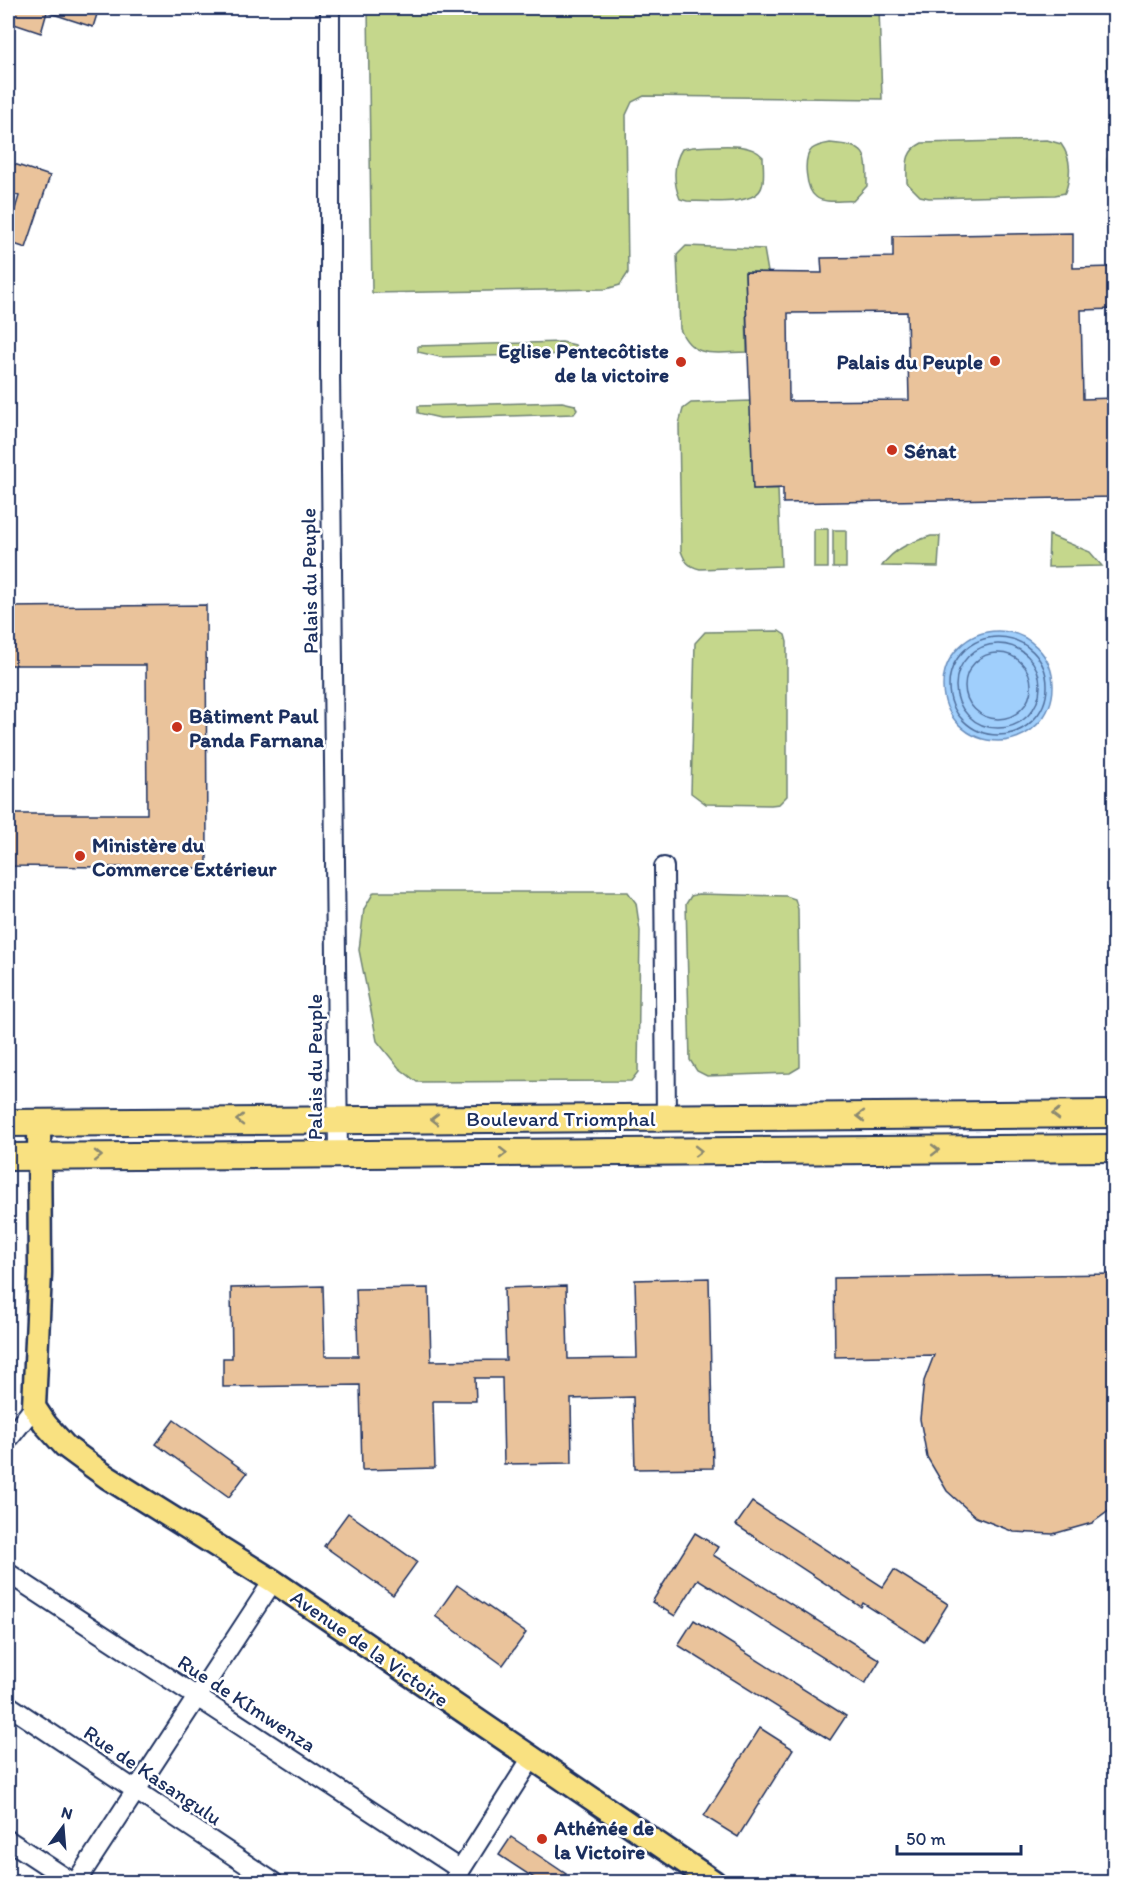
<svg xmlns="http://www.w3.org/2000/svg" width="1122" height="1890" viewBox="0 0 1122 1890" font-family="Itim,sans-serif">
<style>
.green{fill:#c5d78c;stroke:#708375;stroke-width:1.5}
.water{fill:#a0cffc;stroke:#6b8fbd;stroke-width:1.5}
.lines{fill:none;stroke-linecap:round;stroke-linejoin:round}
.shore{stroke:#506f9d;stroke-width:1.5}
.building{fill:#eac39b;stroke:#1b2f5e;stroke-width:1.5;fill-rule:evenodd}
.minor-casing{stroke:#1b2f5e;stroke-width:22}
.major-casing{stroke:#1b2f5e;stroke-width:27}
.highway-casing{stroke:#1b2f5e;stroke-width:30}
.minor{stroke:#fff;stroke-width:18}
.major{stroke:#f9e181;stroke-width:22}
.highway{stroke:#f9e181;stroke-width:26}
.oneway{stroke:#8a8870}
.poi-dot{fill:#c8321e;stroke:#fff;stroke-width:2}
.labels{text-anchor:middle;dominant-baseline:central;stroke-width:5;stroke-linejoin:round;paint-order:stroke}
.poi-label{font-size:21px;font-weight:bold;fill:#1b2f5e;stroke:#fff;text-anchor:start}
.street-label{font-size:21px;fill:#1b2f5e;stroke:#fff}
</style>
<rect width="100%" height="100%" fill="#fff"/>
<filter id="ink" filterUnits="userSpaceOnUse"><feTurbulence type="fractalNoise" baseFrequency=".0167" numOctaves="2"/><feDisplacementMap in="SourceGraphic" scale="12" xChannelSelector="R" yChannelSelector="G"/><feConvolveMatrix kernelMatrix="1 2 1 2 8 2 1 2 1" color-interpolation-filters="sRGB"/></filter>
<g filter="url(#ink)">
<path class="green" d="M368 8H879L882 99 644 96 632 102 626 115 628 273 620 285 606 289 372 293Z
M1107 8H1114V86L1107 70Z
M1047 140 1061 144C1072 159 1071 175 1065 193L1055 195 929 198 920 196 907 183C907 164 904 152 922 143Z
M830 143C867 146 867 152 867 186L853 201C843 200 824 204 816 197 806 190 802 158 812 149 817 145 824 144 830 143Z
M1114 144V192C1106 180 1103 155 1114 144Z
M693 147C714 147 749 140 763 157 763 166 765 177 762 186 757 207 704 201 687 201L680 199C673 183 673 163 682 149Z
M686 246 764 249 768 272 745 273 747 352C718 352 693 361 680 329L677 255Z
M562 342 575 345 577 349 574 354 440 357 418 352V346Z
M751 401 753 489H778L781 566 700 569C688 566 685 562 681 551L679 424 683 409 691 403Z
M562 402 575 405 577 410 574 414 440 418 418 413V406Z
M814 529H828V568H814Z
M833 530H846V568H833Z
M1049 535 1090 552 1102 566 1048 567Z
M931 536H940L938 567 882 566C894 548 912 542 931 536Z
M779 631 785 635 787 642V796L779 804 771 805 706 804 691 793 695 643 705 632Z
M374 892H628L636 903 640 931 638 1072 631 1081 417 1082 399 1068 377 1041 359 950 364 909Z
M698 894 786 896 795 899 798 909 800 1061V1067L790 1073 707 1076 697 1071 690 1060 686 904 691 896Z"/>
<path class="water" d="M943 686a55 55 0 1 1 110 0a55 55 0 1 1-110 0Z"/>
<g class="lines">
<path class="shore" d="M949 686a49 49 0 1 1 98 0a49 49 0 1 1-98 0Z
M956 686a42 42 0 1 1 84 0a42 42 0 1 1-84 0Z
M965 686a33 33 0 1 1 66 0a33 33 0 1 1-66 0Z"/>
</g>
<path class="building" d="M8 8H99L93 27 47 12 41 33 8 22Z
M8 162 50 176 26 248 8 242V232L19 196 8 192Z
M1073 233V268L1114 267V309L1081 310 1083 399 1114 398V497L783 503V488L753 489 745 272 822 273 821 258 893 257V236ZM907 312 909 400 789 401 788 313Z
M206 605 207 868 8 866V814H147L146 665H8V607Z
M1114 1274V1507L1092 1523 1053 1534 1014 1532 976 1517 947 1491 927 1457 920 1419 924 1381 934 1355 835 1357 834 1278Z
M709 1278 713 1468 635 1469 633 1397 571 1399 572 1463 504 1464 502 1378H475L476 1401H433L435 1468 362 1470 360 1385 223 1387V1358H232L231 1288 323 1286 325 1356H358L356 1289 429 1288 431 1361 506 1360 504 1288 566 1286 568 1359 637 1358 635 1280Z
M174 1420 247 1473 229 1497 156 1444Z
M752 1502 883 1587 894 1570 948 1604 924 1642 863 1603 861 1607 736 1525Z
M348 1513 417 1562 393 1595 324 1546Z
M695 1533 718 1547 713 1555 880 1660 865 1684 698 1579 675 1616 652 1602Z
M457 1585 526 1633 503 1665 435 1616Z
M694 1620 846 1716 830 1740 678 1645Z
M760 1728 793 1749 738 1837 704 1816Z
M511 1837 566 1874 560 1882H540L499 1855Z"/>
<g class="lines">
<defs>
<path id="minor" d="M330 8V371L338 1154
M664 867 666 1118
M8 1440 34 1407
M8 1573 461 1870
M8 1705 273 1882
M8 1840 72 1882
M76 1882 273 1581
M453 1882 531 1759"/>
<path id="major" d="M39 1123 40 1273 34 1407 46 1425 65 1446 107 1477 273 1581 714 1882"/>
<path id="highway" d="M8 1123 1114 1114
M8 1157 1114 1148"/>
</defs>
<use href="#minor" class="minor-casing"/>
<use href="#major" class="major-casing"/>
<use href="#highway" class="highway-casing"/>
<use href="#minor" class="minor"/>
<use href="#major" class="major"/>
<use href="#highway" class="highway"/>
</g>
<defs><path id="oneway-chevron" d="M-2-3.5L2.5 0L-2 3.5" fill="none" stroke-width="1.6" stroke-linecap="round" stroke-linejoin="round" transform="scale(1.5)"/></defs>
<g class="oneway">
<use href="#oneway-chevron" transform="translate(1056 1114) rotate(179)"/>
<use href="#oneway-chevron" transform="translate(861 1116) rotate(180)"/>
<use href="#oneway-chevron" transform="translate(435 1119) rotate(180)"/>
<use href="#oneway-chevron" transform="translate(240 1120) rotate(179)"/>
<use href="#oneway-chevron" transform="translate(935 1150)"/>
<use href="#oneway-chevron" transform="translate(698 1151)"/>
<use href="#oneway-chevron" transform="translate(503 1153)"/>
<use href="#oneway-chevron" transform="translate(98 1156) rotate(-1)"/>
</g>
</g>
<g class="poi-dot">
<circle cx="995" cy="361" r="6"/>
<circle cx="681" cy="362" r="6"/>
<circle cx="892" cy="450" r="6"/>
<circle cx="177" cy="727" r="6"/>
<circle cx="80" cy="856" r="6"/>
<circle cx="542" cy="1839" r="6"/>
</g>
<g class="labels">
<g class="poi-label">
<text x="669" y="350" text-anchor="end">Eglise Pentecôtiste<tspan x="669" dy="24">de la victoire</tspan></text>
<text x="983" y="361" text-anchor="end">Palais du Peuple</text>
<text x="904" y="450">Sénat</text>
<text x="189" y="715">Bâtiment Paul<tspan x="189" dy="24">Panda Farnana</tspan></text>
<text x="92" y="844">Ministère du<tspan x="92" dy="24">Commerce Extérieur</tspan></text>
<text x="554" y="1827">Athénée de<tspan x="554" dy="24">la Victoire</tspan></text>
</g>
<g class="street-label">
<text transform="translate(309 581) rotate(-91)">Palais du Peuple</text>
<text transform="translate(314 1067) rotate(-90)">Palais du Peuple</text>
<text x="561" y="1118">Boulevard Triomphal</text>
<text transform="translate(370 1648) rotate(35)">Avenue de la Victoire</text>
<text transform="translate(247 1703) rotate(33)">Rue de KImwenza</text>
<text transform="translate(153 1775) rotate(34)">Rue de Kasangulu</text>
</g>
</g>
<rect width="1122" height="1890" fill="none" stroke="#fff" stroke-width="30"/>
<rect x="15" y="15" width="1092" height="1860" fill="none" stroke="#1b2f5e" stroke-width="2" filter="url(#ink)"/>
<g transform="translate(63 1827) rotate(16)" stroke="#ffffff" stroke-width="4.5" paint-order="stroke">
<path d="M0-4.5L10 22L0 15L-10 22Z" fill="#1b2f5e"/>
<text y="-9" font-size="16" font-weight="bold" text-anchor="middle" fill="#1b2f5e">N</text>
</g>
<path d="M897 1845v9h124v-9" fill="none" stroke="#1b2f5e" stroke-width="3"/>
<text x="906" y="1845" font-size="18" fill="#1b2f5e" stroke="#ffffff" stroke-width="4.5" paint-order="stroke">50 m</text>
</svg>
